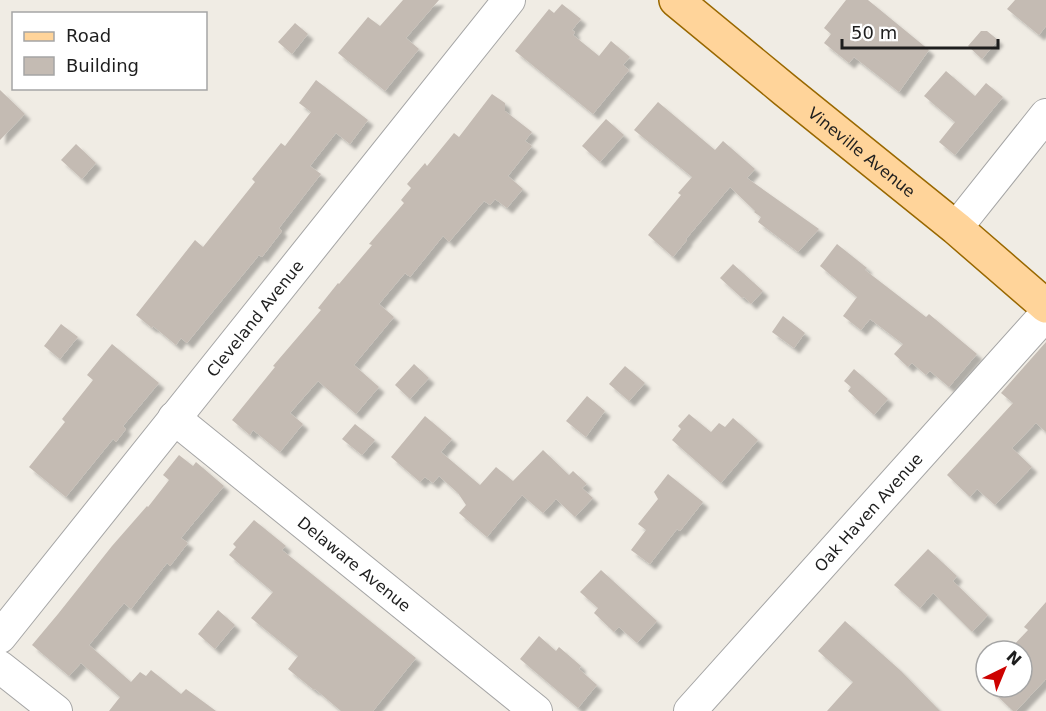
<svg xmlns="http://www.w3.org/2000/svg" width="1046" height="711" viewBox="0 0 1046 711" font-family="'DejaVu Sans',sans-serif">
<style>
.building{fill:#c4bbb3;filter:url(#shadow)}
.lines{fill:none;stroke-linecap:round;stroke-linejoin:round}
.minor-casing{stroke:#a5a5a5;stroke-width:34}
.major-casing{stroke:#996800;stroke-width:36}
.minor{stroke:#fff;stroke-width:32}
.major{stroke:#ffd49a;stroke-width:33}
.labels{text-anchor:middle;dominant-baseline:central;stroke-width:4.5;stroke-linejoin:round;paint-order:stroke}
.street-label{font-size:16px;fill:#1e1e1e;stroke:#fff}
</style>
<defs>
<filter id="shadow"><feDropShadow dx="5.5" dy="5.5" stdDeviation="1.5" flood-color="#0004"/></filter>
</defs>
<rect width="100%" height="100%" fill="#f0ece4"/>
<path class="building" d="M403 0H439L406 38 419 49 385 91 338 53 368 17 380 26Z
M846 0H868L929 50 899 92 854 57 849 63 824 43 831 34 824 28Z
M1015 0H1046V26L1039 35 1007 9Z
M562 4 581 19 572 30 575 32 573 35 599 56 611 41 630 57 623 65 629 70 593 114 515 51 549 9 554 13Z
M295 23 308 34 292 54 278 42Z
M981 31H987L998 40 982 59 968 46Z
M946 71 975 96 986 83 1003 97 955 155 939 142 955 122 924 96Z
M316 80 368 120 350 144 336 133 310 166 321 174 279 228 282 231 262 257 259 255 187 343 181 338 176 345 153 326 152 328 136 315 195 240 203 247 255 182 252 179 281 143 285 146 311 112 299 103Z
M0 90 25 114 0 140Z
M492 94 505 103V111L532 132 525 141 532 146 508 176 523 189 507 208 495 199 490 205 484 201 449 242 443 236 410 277 405 273 379 304 394 317 354 365 379 387 356 414 318 381 290 413 303 424 280 452 253 430 250 435 232 420 275 367 273 366 321 310 318 308 338 283 339 284 372 245 369 244 404 203 401 200 411 188 407 184 425 163 427 166 454 133 459 137Z
M658 102 715 150 723 141 755 169 747 178 819 229 798 252 758 222 761 217 754 212 755 211 730 187 686 239 687 240 673 257 648 235 681 195 678 193 692 177 634 130Z
M606 119 624 135 600 162 582 146Z
M76 144 96 163 82 179 61 160Z
M837 244 867 268 865 270 926 317 929 314 977 354 949 387 930 371 926 375 912 363 908 367 894 354 903 344 870 319 861 330 843 316 857 297 820 266Z
M733 264 763 291 751 304 744 297 742 298 720 278Z
M783 316 805 333 794 348 772 332Z
M61 324 78 337 60 359 44 346Z
M1046 342V432L1036 423 1012 448 1032 467 995 505 977 489 970 497 947 475 1013 403 1001 393Z
M112 344 159 383 123 426 126 429 116 442 113 439 66 497 29 467 65 422 62 419 93 380 87 375Z
M414 364 429 378 410 399 395 385Z
M625 366 645 383 629 401 609 384Z
M854 369 888 399 874 415 848 391 851 387 844 381Z
M587 396 605 411 586 437 566 421Z
M689 414 711 432 719 423 725 427 733 418 758 440 721 483 672 440 681 429 678 426Z
M425 416 452 439 441 452 480 485 496 467 513 481 543 450 569 475 573 471 587 484 582 488 593 498 575 517 556 499 543 513 522 495 487 537 459 513 466 505 458 493 439 476 433 483 425 477 420 482 391 457Z
M355 424 375 440 362 455 342 439Z
M179 455 193 466 196 462 224 486 181 538 188 543 170 566 167 563 131 609 124 603 89 645 131 682 140 672 146 676 151 670 181 694 186 689 216 711H109L120 697 81 663 69 676 32 645 58 614 112 546 147 506 148 507 169 480 163 475Z
M668 474 703 502 680 531 677 529 650 564 631 550 646 530 638 524 658 499 654 492Z
M254 520 286 546 282 550 416 658 373 711H341L315 689 314 690 288 669 298 656 251 618 273 592 229 555 236 547 233 544Z
M928 549 957 576 953 581 988 615 972 632 933 593 920 608 894 585Z
M601 570 657 621 637 643 619 627 614 632 594 613 598 608 580 592Z
M1046 602V679L1016 711H1013L988 687H1022V651H1008L1028 630 1024 627Z
M218 610 235 625 215 649 198 634Z
M845 621 901 671 940 711H827L853 682 818 651Z
M539 636 556 651 559 647 581 666 579 669 597 685 578 708 520 659Z"/>
<g class="lines">
<defs>
<g id="minor">
<path d="M956 228 1046 115"/>
<path id="s1" d="M174 418 536 711"/>
<path id="s2" d="M0 637 509 0"/>
<path d="M0 667 56 711"/>
<path id="s3" d="M690 711 1046 314"/>
</g>
<g id="major">
<path id="s4" d="M676 0 785 90 956 228 1046 306"/>
</g>
</defs>
<use href="#minor" class="minor-casing"/>
<use href="#major" class="major-casing"/>
<use href="#minor" class="minor"/>
<use href="#major" class="major"/>
</g>
<g class="labels">
<g class="street-label">
<text stroke="none"><textPath href="#s4" startOffset="240">Vineville Avenue</textPath></text>
<text stroke="none"><textPath href="#s2" startOffset="408">Cleveland Avenue</textPath></text>
<text stroke="none"><textPath href="#s3" startOffset="267">Oak Haven Avenue</textPath></text>
<text stroke="none"><textPath href="#s1" startOffset="232">Delaware Avenue</textPath></text>
</g>
</g>
<rect x="12" y="12" width="195" height="78" fill="#ffffff" stroke="#a5a5a5" stroke-width="1.5"/>
<rect x="24" y="32" width="30" height="9" fill="#ffd49a" stroke="#a5a5a5" stroke-width="1.5"/>
<text x="66" y="42" font-size="18" fill="#1e1e1e">Road</text>
<rect x="24" y="57" width="30" height="18" fill="#c4bbb3" stroke="#a5a5a5" stroke-width="1.5"/>
<text x="66" y="72" font-size="18" fill="#1e1e1e">Building</text>
<g transform="translate(1004 669) rotate(43)"><circle r="28" fill="#ffffff" stroke="#a5a5a5" stroke-width="1.5"/>
<path d="M0-4.5L10 22L0 15L-10 22Z" fill="#cd0200"/>
<text y="-9" font-size="16" font-weight="bold" text-anchor="middle" fill="#1e1e1e">N</text>
</g>
<path d="M842 39v9h156v-9" fill="none" stroke="#1e1e1e" stroke-width="3"/>
<text x="851" y="39" font-size="18" fill="#1e1e1e" stroke="#ffffff" stroke-width="4.5" paint-order="stroke">50 m</text>
</svg>
